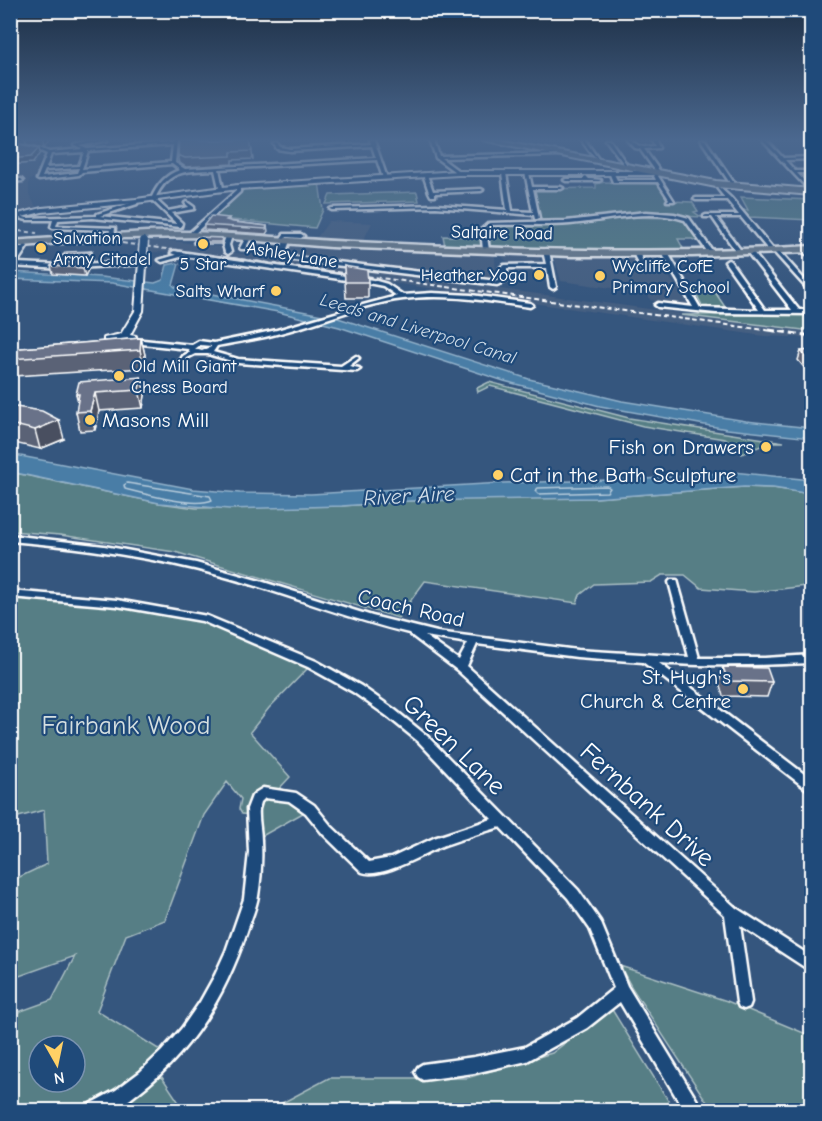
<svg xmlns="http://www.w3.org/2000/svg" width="822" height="1121" viewBox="0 0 822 1121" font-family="'Comic Neue',sans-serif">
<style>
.built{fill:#455e81}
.green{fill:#567e85;stroke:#aabec2;stroke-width:1.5;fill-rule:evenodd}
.water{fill:#497da6;stroke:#92b1ca;stroke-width:1.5}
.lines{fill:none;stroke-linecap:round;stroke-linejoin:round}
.shore{stroke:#b6cbdb;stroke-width:1.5}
.street-casing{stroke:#fff;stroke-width:5}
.secondary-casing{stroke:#fff;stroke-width:4}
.primary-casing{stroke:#fff;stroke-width:5}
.highway-casing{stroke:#fff;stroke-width:4}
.street{fill:#1f4a7a;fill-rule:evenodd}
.secondary{fill:#1f4a7a;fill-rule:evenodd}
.primary{fill:#6d7d8c;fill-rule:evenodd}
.highway{fill:#6d7d8c;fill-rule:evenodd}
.rail-far1{stroke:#fff;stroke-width:2;stroke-dasharray:5 3;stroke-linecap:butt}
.rail{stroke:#fff;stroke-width:3;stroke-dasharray:7 4;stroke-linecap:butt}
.secondary-bridge-casing{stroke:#fff;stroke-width:11;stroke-linecap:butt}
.secondary-bridge{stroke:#1f4a7a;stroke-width:8}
.wall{fill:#5a6276;stroke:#fff;stroke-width:1.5}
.shaded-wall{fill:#4a5060;stroke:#fff;stroke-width:1.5}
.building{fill:#697289;stroke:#fff;stroke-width:1.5}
.poi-dot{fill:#ffd166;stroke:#1f4a7a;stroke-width:2}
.labels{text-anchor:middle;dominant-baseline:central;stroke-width:4.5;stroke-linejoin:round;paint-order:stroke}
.far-street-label{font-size:18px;fill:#fff;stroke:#1f4a7a}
.far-poi-label{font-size:18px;fill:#fff;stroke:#1f4a7a;text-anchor:start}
.far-water-label{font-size:18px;font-style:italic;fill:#d2dee9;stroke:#1f4a7a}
.poi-label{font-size:21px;fill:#fff;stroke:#1f4a7a;text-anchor:start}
.street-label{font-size:21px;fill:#fff;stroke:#1f4a7a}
.water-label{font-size:22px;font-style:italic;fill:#d2dee9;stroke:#1f4a7a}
.near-park-label{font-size:26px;fill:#d5dfe0;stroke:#1f4a7a}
.near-street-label{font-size:26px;fill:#fff;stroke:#1f4a7a}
</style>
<rect width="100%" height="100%" fill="#35567e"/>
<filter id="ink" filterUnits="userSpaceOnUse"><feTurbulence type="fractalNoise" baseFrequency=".0167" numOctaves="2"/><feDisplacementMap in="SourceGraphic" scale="12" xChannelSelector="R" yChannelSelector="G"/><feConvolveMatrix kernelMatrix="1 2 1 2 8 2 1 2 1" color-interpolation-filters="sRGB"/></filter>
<g filter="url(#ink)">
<path class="built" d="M11 148 33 150 43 154 36 170 76 168 77 173 33 178 29 181V194L36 207 11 215Z
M329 221 372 223 362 243 315 240Z
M155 239 222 247 221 251 811 331V338L764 336 183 253 150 252V242Z
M288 245 495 255 496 282 290 257 285 255Z
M499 254 538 255 542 265H511Z
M553 254 632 255 638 272H666L689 306 650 300 648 293 561 281Z"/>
<path class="green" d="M319 182 323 210 315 228 211 218 247 187Z
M605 182 658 184 670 201 692 202 698 211 694 212 701 217 635 214 578 221 541 220 534 189 596 188V184Z
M417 192 419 201 326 204 330 195Z
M741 197 811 200V220L749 217 743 210H748Z
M623 217 677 218 687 223 699 242 692 239H678L684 250 490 247V237H495L494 231 490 230V227L498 224H584Z
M443 236 480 237 481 246H445Z
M692 286H711L725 307H703Z
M811 314V331L681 315Z
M489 382 629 418 784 442H770L742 454 740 446 725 439 643 426 490 386 478 392 477 388Z
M10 472 159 503 196 508 342 506 410 501 473 499 595 498 744 487 773 488 811 494V571L808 572 806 586 754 592 701 588 685 575H662L651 582 594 584 580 595 577 603 425 581 398 618 175 552 60 535 11 531Z
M11 597 108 605 200 621 308 668 269 708 250 732 290 777 276 792 310 809 255 840 252 815 242 814 239 809 241 799 227 782 204 815 165 920 126 935 97 1011 160 1050 141 1083 162 1077 184 1110H11L10 1015 52 1000 75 956 11 979V881L47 864 44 810 11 819ZM39 1046H75V1082H39Z
M620 966 727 1001 811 1036V1110H712L632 988Z
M611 1008 674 1110H269L329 1078H467L552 1053Z"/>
<path class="water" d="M177 263 179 264 173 285 175 287 338 318 529 379 622 401 746 421 811 428V438L727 429 600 406 504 381 339 327 278 312 112 283 11 279V272L101 277 155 283 163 280 167 265Z
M10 454 193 489 240 493 311 494 503 483 646 479 733 472 811 480V494L773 488 744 487 595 498 410 501 342 506 229 509 159 503 11 472Z"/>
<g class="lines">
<path class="shore" d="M127 483 210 496 212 500C194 508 145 494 125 489L124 485Z
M607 486 610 488 607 492 538 494 535 491 538 488Z"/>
<defs>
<path id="street" d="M98 140H108L80 146 87 149 170 143 173 142V140H177L175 163 185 169 376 158 372 146 290 151 277 149 274 144 277 143 280 147 290 149 371 144 370 140H374L387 178 385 179 383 178 377 160 219 169 223 188 221 189 219 188 215 170C187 171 168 169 155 199L168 211 189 207 185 203 187 202 194 207V209L171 213 182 223 181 227 93 218 58 220 56 226 115 228 114 237 111 239 108 237 110 230 53 228 51 227 53 220H27L15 217V215H17L27 218 97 216V214L133 202 136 200 138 201 137 204 100 216 177 224 151 199C157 185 166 174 180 170L172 164 82 172 79 175 39 180 37 179 47 154 36 149 10 147V145L37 147 49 152 82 149 74 145ZM173 145 171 162 82 169 88 151ZM84 152 79 166 46 168 51 154ZM79 168 77 173 42 177 45 170Z
M430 140H434L439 156 559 153 561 154 559 155 441 158 460 172 458 174 436 158Z
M581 140H585L601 163H599Z
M606 140H610L629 168H627Z
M628 140H632C640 149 644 147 655 146L652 140H656L659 148 644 149 661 173 658 176 674 201H667L669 199 658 182H613L609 172H613L617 180H656L654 176 657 173 640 149 635 148Z
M701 140H705L734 183 733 187 729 186 730 183Z
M762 140H766L783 158 812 157V159L785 160 795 171H812V173H797L812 189V193Z
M504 172 506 173 512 211 533 212 525 172 529 173 532 187H561L563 188 561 189H533L539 218 537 219H535L534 215 436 207 332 210 330 209 332 208 436 205 507 210 502 173Z
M423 174 427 175 433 191 481 189 483 190 481 191 435 193V196H431L429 192Z
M586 176 589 179 601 180 599 181H566L564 180 566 179H584V177Z
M21 179 23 181 10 182V180Z
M236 186 240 187V192L193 235H189V233L236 191Z
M719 187 731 198 774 250H778L812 288V294L774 252H770L741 217H716L742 252 739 254 737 253 712 217H704V216L706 215H739L727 200H696L694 199 696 198H725L717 188Z
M646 212 674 214 689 218 714 253 709 254 685 220C647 208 608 221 570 224 543 226 517 224 490 225L486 230 489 250 486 252 483 250 481 230 489 223 566 221Z
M229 234 232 236 229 245 231 252 228 254 225 252 223 245 226 236Z
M284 234H301L304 236 301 238 287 237 285 240 290 241 285 254 287 256 497 281 501 280V267L504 265 546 264 543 251 546 249 549 251 556 287 553 289 550 287 547 268H507V281L497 285 286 259 279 254 284 241 282 243 279 241Z
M246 237 251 238 245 249H241L240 248Z
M25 244 28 246 17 263 63 265 66 267 63 269 10 266V262L12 263 20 251H10V247H22Z
M802 249H806L812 255V259L802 251Z
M750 250 752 251 799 310H812V314L716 313 658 307 655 305 658 303 693 307 662 253 665 251 668 253 700 308 759 310 725 262 728 260 730 261 765 310H792L748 253V251Z
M174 251 373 280 387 284 403 295 432 293 471 295 530 303 533 305 530 307C488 301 445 293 403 299 361 304 321 323 280 333 259 339 238 342 217 346L213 352 238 359 341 366 356 356 359 358 349 366 359 368 360 369 357 371 238 363 208 354H195L187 358 181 368 179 369 176 367 183 356 190 352 188 349 133 343 130 341 133 339 192 345 199 341 214 343 277 330 363 305 397 296 383 286 373 284 184 256 162 262 159 260 176 255 171 253ZM200 345 211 346V347L202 351 195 349Z
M636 251 639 253 646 267 645 268 640 267 633 253Z
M143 261 146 263 145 264 77 268 74 266 77 264Z
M10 535 104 546 196 563 260 581 372 616 437 632 577 650 689 657 669 582 671 580H677L699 658H765L812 655V663C761 665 710 667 659 663L812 780V792L808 790 643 662 577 657 477 644 467 666 736 908 812 957V972L740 925 751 1002 749 1007 744 1009 739 1007 737 1002 725 915 457 670 411 635 409 633C345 618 285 593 222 576 152 557 82 547 10 541ZM425 636 468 643 459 660Z
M10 591 117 600 207 616 316 661 361 686 395 710 427 736 578 890 600 921 627 986 699 1104 701 1110H684L620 1002 587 1028 527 1061 474 1073 423 1080 418 1077 415 1072 418 1067 423 1064 474 1057 525 1047 577 1018 614 988 590 929 568 898 500 827C481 833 461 839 442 846 423 854 382 879 362 872L323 834 306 813 289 801 265 798 261 802 259 809C258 819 261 830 261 841 262 859 261 878 258 896 256 908 251 919 247 931 226 994 192 1052 138 1093 130 1099 121 1107 111 1110 105 1112 95 1110 88 1110L90 1104 116 1090 140 1072 162 1051 182 1028 200 1002 215 975 226 951 244 899 249 852 247 809 252 796 255 793 263 788 296 793 314 805 331 826 369 862 391 858 434 838 492 819 419 742 387 716 353 692 308 667 202 621 117 606 10 597Z"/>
<path id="secondary" d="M458 171H659L662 173 659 175H458L238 189 136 203 42 212 10 220V216L42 208 136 199 238 185Z
M140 250 147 252 143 311 130 335 136 336 137 343 124 349H118V345L128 340 119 339 112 341 110 346H104V338L121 334 135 311Z"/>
<path id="primary" d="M146 232C216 230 284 239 354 242 507 249 659 255 812 246V252L692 256H572L331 247 209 237 123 238 10 247V241Z"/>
<path id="highway" d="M483 140H500L716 181 812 189V195L716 187Z"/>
</defs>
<use href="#street" class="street-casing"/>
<use href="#secondary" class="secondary-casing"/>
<use href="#primary" class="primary-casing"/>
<use href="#highway" class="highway-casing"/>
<use href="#street" class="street"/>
<use href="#secondary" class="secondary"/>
<use href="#primary" class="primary"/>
<use href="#highway" class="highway"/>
<path class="rail-far1" d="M10 230 37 233
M114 242 780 332"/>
<path class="rail" d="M769 330 812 336"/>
<defs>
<path id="secondary-bridge" d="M143 252 144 241"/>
</defs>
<use href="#secondary-bridge" class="secondary-bridge-casing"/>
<use href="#secondary-bridge" class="secondary-bridge"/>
</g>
<path class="wall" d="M26 140H50L44 148 27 144Z
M250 140 253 159 232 160V164L186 167 180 163 178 155Z
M229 218V221L267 226 268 231 266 234 204 230V225Z
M222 240 221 244H193V242Z
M92 251 93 259 92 261 65 262 63 255Z
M86 262 88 270 85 276 53 274 51 266Z
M344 266 368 282V298H346Z
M141 338 145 355 144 368 14 376 13 391 10 393V349Z
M812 350V377L798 360 801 351Z
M141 377 145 395 143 408 99 411 95 430 80 431 76 412 78 402 76 394Z
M10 404 64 439 40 449 10 442Z
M723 667 772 682 767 697 723 696 719 682Z"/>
<path class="shaded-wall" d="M44 140H50L44 148 43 142Z
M39 148 40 153 33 163 10 165V159Z
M92 251 93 259 92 261 90 253Z
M14 261 17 269 10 272V263Z
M86 262 88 270 85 276 83 268Z
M141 338 145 355 144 368 140 350Z
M10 365 14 376 13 391 10 393Z
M141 377 145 395 143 408 139 390Z
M95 393 99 411 95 430 90 411Z
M59 420 64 439 40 449 35 430Z"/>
<path class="building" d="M179 140H250L252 151 231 152V156L185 158 178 155Z
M20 144 39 148 31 157 10 159V146Z
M211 216 229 218 226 220 233 222 267 226 266 229 204 225Z
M197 237 222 238 221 242H193Z
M92 251 90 253 63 255 66 252Z
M86 262 83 268 51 266 54 263Z
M344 266 367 270 368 282H345Z
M141 338 140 350 10 359V349Z
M812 350V364L801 351Z
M141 377 139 390 95 393 90 411 76 412 79 394H76L79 382Z
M10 404 16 407 42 411 59 420 35 430 10 424Z
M723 667 767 668 772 682 728 681Z"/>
</g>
<linearGradient id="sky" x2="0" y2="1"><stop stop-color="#1d2f45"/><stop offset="0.47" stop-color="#4b688f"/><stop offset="1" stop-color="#4b688f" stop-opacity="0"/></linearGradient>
<rect width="822" height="297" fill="url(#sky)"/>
<g class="poi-dot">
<circle cx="203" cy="244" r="6"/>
<circle cx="41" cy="248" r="6"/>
<circle cx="539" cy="275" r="6"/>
<circle cx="600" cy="276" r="6"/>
<circle cx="276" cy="291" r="6"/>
<circle cx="119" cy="376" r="6"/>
<circle cx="90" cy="420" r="6"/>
<circle cx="766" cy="447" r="6"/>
<circle cx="498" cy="475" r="6"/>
<circle cx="743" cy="689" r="6"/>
</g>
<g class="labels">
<g class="far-street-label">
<text transform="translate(502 233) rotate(1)">Saltaire Road</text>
<text transform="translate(292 255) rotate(9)">Ashley Lane</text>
</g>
<g class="far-poi-label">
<text x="53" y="238">Salvation<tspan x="53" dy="21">Army Citadel</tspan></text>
<text x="203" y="264" text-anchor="middle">5 Star</text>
<text x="612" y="266">Wycliffe CofE<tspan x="612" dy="21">Primary School</tspan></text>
<text x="527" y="275" text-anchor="end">Heather Yoga</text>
<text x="264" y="291" text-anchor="end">Salts Wharf</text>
<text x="131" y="366">Old Mill Giant<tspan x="131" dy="21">Chess Board</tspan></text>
</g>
<g class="far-water-label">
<text transform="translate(418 329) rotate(17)">Leeds and Liverpool Canal</text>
</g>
<g class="poi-label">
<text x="102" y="420">Masons Mill</text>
<text x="754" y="447" text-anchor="end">Fish on Drawers</text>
<text x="510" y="475">Cat in the Bath Sculpture</text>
<text x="731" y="677" text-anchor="end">St. Hugh's<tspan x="731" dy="24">Church &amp; Centre</tspan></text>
</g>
<g class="street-label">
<text transform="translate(411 608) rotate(13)">Coach Road</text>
</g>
<g class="water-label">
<text transform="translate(409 496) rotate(-3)">River Aire</text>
</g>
<g class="near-park-label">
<text x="126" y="726">Fairbank Wood</text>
</g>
<g class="near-street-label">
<text transform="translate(454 745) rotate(44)">Green Lane</text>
<text transform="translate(647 805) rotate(42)">Fernbank Drive</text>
</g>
</g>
<rect width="822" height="1121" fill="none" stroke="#1f4a7a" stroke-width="36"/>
<rect x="18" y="18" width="786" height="1085" fill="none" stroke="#fff" stroke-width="2" filter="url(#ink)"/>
<g transform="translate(57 1064) rotate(171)"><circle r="28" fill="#1f4a7a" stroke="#7992af" stroke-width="1.5"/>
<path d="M0-4.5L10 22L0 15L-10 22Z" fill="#ffd166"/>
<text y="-9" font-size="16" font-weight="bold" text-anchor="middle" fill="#ffffff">N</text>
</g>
</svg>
